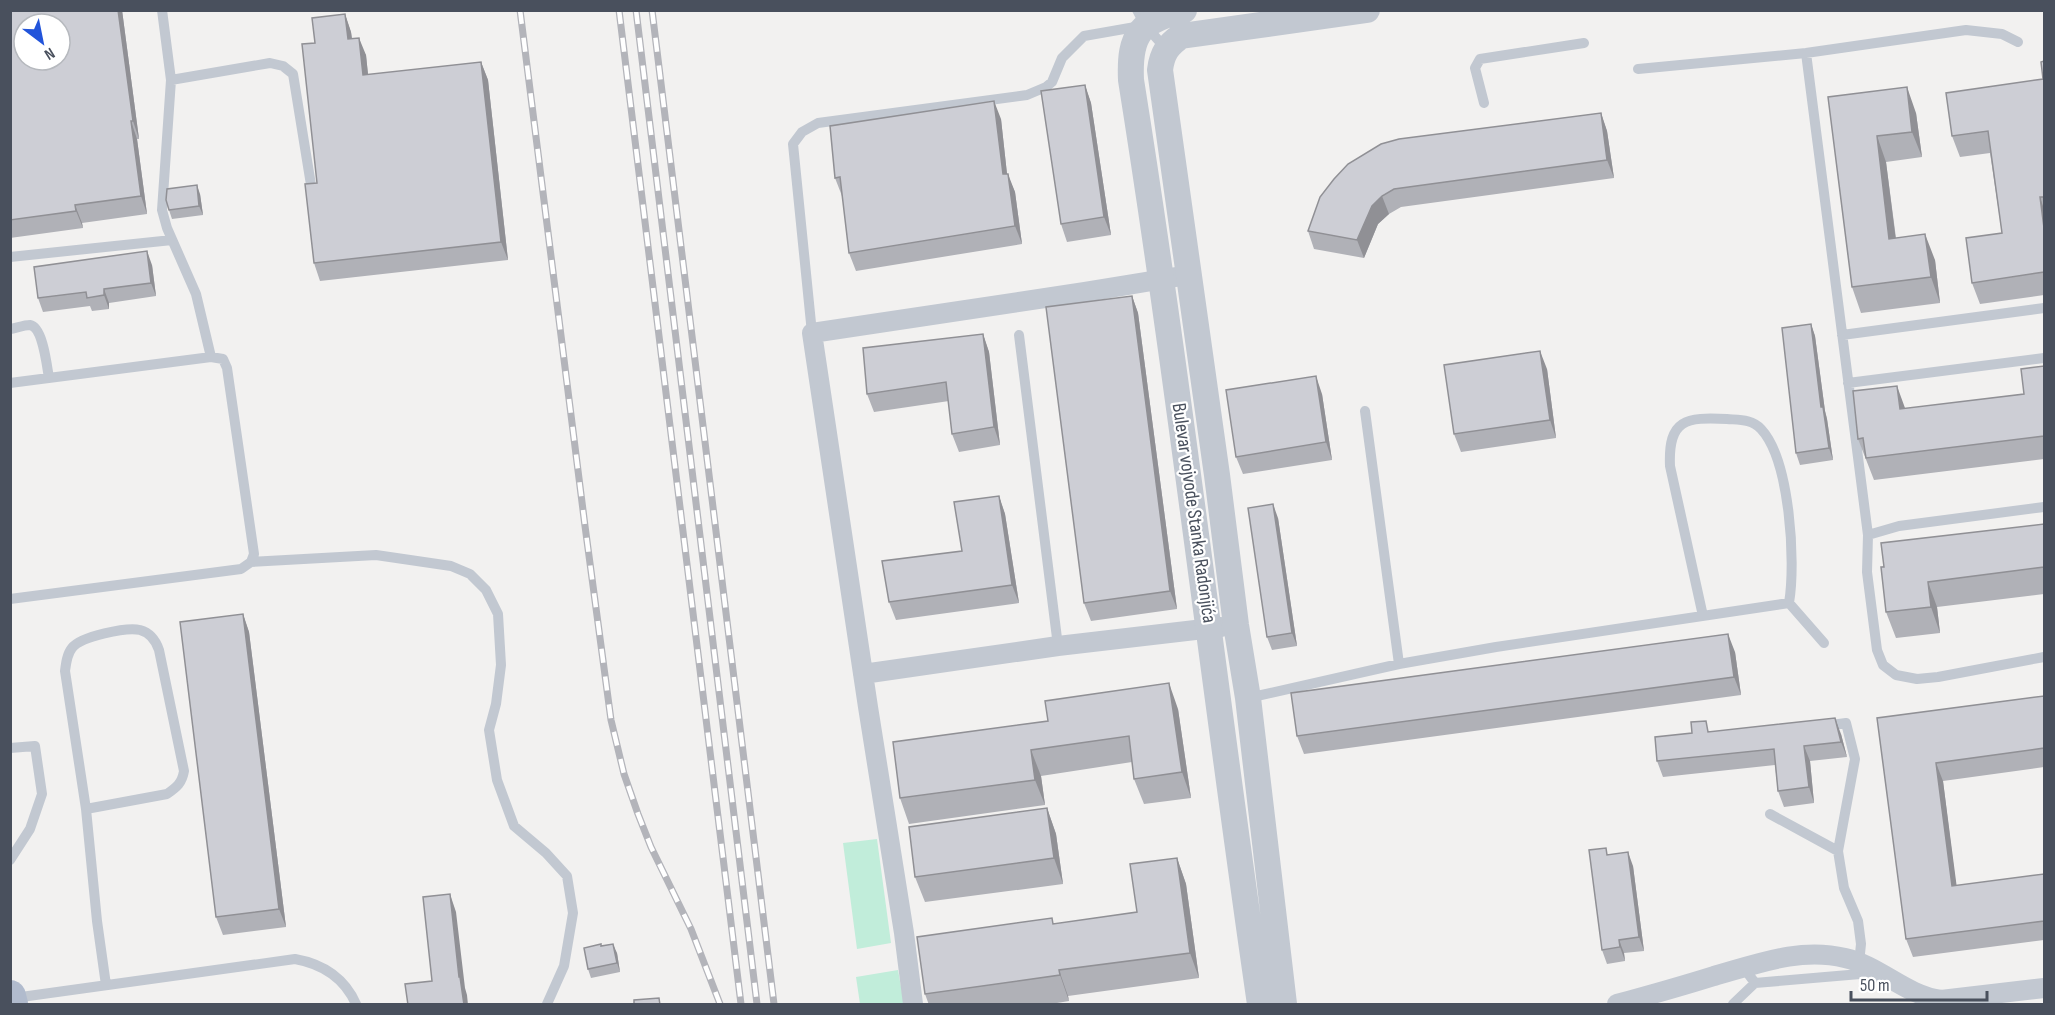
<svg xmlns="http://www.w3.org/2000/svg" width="2055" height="1015" viewBox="0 0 2055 1015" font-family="'Sofia Sans Condensed',sans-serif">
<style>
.green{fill:#c1edda}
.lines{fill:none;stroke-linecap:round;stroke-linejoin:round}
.service{stroke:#c2c8d1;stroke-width:10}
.minor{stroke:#c2c8d1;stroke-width:20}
.tertiary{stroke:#c2c8d1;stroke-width:26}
.primary{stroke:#b1bbcd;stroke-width:32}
.rail-casing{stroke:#b3b4ba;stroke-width:7}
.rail{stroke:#fff;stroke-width:4.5;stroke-dasharray:14;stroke-linecap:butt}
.wall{fill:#b0b1b7}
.shaded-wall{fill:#909095}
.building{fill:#cdced5;stroke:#909095;stroke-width:1.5;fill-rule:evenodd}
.labels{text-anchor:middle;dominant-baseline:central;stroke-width:4.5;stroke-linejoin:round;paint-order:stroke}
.street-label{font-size:20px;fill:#49505d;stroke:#fff}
</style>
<rect width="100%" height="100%" fill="#f2f1f0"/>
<path class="green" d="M877 839 891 943 857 949 843 843Z
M898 970 904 1004H860L856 977Z"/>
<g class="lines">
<path class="service" d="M162 10 171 80 162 210 167 228 196 294 211 357
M1137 10 1145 25 1166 49
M1806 53 1868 535
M1638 69 1806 53 1966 30 2002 34 2018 42
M171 80 270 63 283 66 293 74 312 191
M1484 103 1475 68 1480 59 1584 43
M10 257 172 240
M10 329C16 328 24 325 30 325 43 327 47 367 49 378
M812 333 793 144 802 132 818 123 1027 95 1046 87 1052 82 1062 58 1084 36 1141 26
M1019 335 1058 646
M1842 335 2044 308
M10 383 211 357 223 359 227 368 254 554 251 562 241 569 10 599
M1848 383 2044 358
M1365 411 1399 664
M2044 507 1899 526 1868 535 1867 572 1877 650 1883 665 1896 675 1917 679 1938 677 2044 657
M251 562 376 555 451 566 470 574 486 590 498 614 501 665 496 704 489 730 497 780 514 826 546 853 567 876 573 913 564 966 547 1004
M1703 616 1670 466C1668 419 1686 417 1727 419 1739 420 1752 419 1761 429 1790 460 1796 562 1789 603
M1248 698 1399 664 1496 647 1789 603 1824 643
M1824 726 1846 723 1855 759 1838 851
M10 748 35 746 42 794 30 829 10 860
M86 809 167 794C177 787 182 783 184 771L159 650C156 641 151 633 140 630 127 627 81 636 72 648 67 654 66 663 65 671L86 809 97 921 106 985
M1770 814 1838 851 1844 888 1858 921 1861 944 1859 963
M1744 968 1755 983 1872 973
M14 998 295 959C323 964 344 977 356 1004
M1733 1004 1755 983"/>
<path class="minor" d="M863 674 1058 646 1221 627
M913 1004 904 933 868 707 812 333 1085 292 1188 275
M1617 1004C1650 995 1682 986 1714 976 1757 964 1800 947 1845 958 1880 966 1905 995 1941 1000L2044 988"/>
<path class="tertiary" d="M1184 10C1140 21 1129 34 1131 80 1180 387 1215 696 1260 1004
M1284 1004 1248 698 1236 625 1217 475 1160 70C1162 53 1168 45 1181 36L1367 10"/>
<path class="primary" d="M10 996 12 1004"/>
<defs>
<path id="rail" d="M520 10 585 526 611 720 624 774 638 814 651 847 691 929 720 1004
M619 10 741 1004
M636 10 757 1004
M652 10 774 1004"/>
</defs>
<use href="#rail" class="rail-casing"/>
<use href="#rail" class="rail"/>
</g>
<path class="wall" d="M10 10H122L139 139H137L147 214 82 223 83 228 10 238Z
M345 14 351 32 352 38 366 55 368 75 481 62 488 80 508 260 320 281 314 263 317 183 315 43Z
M2044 61V295L1980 304 1972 283 2002 233 1990 153 1960 157 1952 136 2043 79Z
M1085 85 1091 103 1111 235 1067 242 1061 224Z
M1828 97 1916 113 1922 157 1886 162 1896 238 1935 260 1940 303 1861 313 1852 287Z
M1601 113 1607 131 1614 178 1401 207 1389 214 1378 224 1364 258 1314 249 1308 231 1381 144Z
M1001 119 1007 174 1015 192 1022 244 856 271 849 253 843 196H842L835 178Z
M200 194 203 215 172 219 169 210Z
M152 265 156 296 109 303V309L92 311 90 306 43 312 38 298Z
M1132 296 1138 313 1177 609 1091 621 1084 603Z
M1811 324 1815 336 1825 411 1827 419 1833 460 1800 465 1796 453Z
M983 334 989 352 1000 445 959 452 952 434 949 401 874 412 867 394Z
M2044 366V459L1874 480 1858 439 1905 409 2024 394Z
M1547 369 1556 438 1461 452 1454 434Z
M1322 394 1332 460 1243 474 1236 457Z
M999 496 1005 514 1019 603 896 620 889 602 962 551Z
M1278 518 1297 646 1272 650 1267 637Z
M2044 524V594L1937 607 1940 633 1896 638 1886 612 1881 567Z
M243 614 249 632 286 927 223 935 216 917Z
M1735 652 1741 695 1304 754 1297 736Z
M2044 696V767L1943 781 1956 886 2044 874V940L1913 957 1906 939 1877 718Z
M1178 709 1191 798 1144 804 1134 779 1132 762 1041 776 1045 805 909 824 900 798 1048 721Z
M1710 731 1841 734 1847 757 1810 761 1814 803 1784 807 1778 791 1775 765 1663 777 1657 761Z
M1047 808 1056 834 1063 884 925 902 915 877Z
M1609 855 1633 866 1644 951 1624 953 1625 961 1607 964 1602 950Z
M1177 858 1186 884 1199 978 1068 996 1069 1001 1045 1005H929L925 994 1054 924 1137 912Z
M602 946 617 953 620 972 591 978 588 969Z"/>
<path class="shaded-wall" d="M118 10H122L139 139 133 121Z
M345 14 351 32 354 56 348 39Z
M359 38 366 55 370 93 363 75Z
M481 62 488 80 508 260 501 242Z
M1085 85 1091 103 1111 235 1104 217Z
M1907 87 1916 113 1922 157 1912 132Z
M994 101 1001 119 1009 192 1003 174Z
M1601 113 1607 131 1614 178 1607 160Z
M131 121 137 139 147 214 141 196Z
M1877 136 1886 162 1899 265 1889 239Z
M1008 174 1015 192 1022 244 1015 226Z
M197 185 200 194 203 215 199 206Z
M1382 196 1389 214 1378 224 1364 258 1357 240 1372 206Z
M2040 197 2044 209V228Z
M75 205 82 223 83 228 76 211Z
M1925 234 1935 260 1940 303 1931 277Z
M147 251 152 265 156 296 151 283Z
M104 289 109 303V309L104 295Z
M1132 296 1138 313 1177 609 1170 591Z
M1811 324 1815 336 1825 411 1827 419 1833 460 1829 448 1821 407Z
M983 334 989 352 1000 445 994 427Z
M1540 351 1547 369 1556 438 1550 420Z
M1316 376 1322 394 1332 460 1326 442Z
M1897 386 1905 408 1908 432 1900 409Z
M999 496 1005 514 1019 603 1012 585Z
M1273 504 1278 518 1297 646 1292 633Z
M1928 582 1937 607 1940 633 1931 607Z
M243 614 249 632 286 927 279 909Z
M1728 634 1735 652 1741 695 1734 677Z
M1169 683 1178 709 1191 798 1182 772Z
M1835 718 1841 734 1847 757 1841 742Z
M1804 746 1810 761 1814 803 1809 787Z
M1031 750 1041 776 1045 805 1035 780Z
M1936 763 1943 781 1959 904 1952 886Z
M1047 808 1056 834 1063 884 1054 858Z
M1628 852 1633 866 1644 951 1639 937Z
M1177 858 1186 884 1199 978 1190 953Z
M450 894 456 912 465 988 467 995 468 1005H464L459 977Z
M1619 940 1624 953 1625 961 1620 947Z
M613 944 617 953 620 972 617 963Z
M1059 970 1068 996 1069 1001 1060 975Z"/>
<path class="building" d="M10 10H118L133 121H131L141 196 75 205 76 211 10 220ZM24 24H60V60H24Z
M345 14 348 39 359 38 363 75 481 62 501 242 314 263 305 184 317 183 302 44 315 43 312 18Z
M2044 61V197H2040L2044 228V272L1972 283 1966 238 2002 233 1988 131 1952 136 1946 93 2043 79 2041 62Z
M1085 85 1104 217 1061 224 1041 91Z
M1907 87 1912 132 1877 136 1889 239 1925 234 1931 277 1852 287 1828 97Z
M994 101 1003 174H1008L1015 226 849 253 840 177 835 178 830 126Z
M1601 113 1607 160 1394 189 1382 196 1372 206 1357 240 1308 231 1320 197 1334 179 1348 164 1381 144 1399 139Z
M197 185 199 206 169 210 166 200 167 189Z
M147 251 151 283 104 289V295L87 298 86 292 38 298 34 267Z
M1132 296 1170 591 1084 603 1046 307Z
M1811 324 1821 407H1823L1829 448 1796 453 1782 328Z
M983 334 994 427 952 434 946 382 867 394 863 348Z
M1540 351 1550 420 1454 434 1444 365Z
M2044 366V436L1866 458 1863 438 1858 439 1853 391 1897 386 1900 409 2024 394 2021 369Z
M1316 376 1326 442 1236 457 1226 390Z
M999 496 1012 585 889 602 882 561 962 551 954 502Z
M1273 504 1292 633 1267 637 1248 508Z
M2044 524V567L1928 582 1931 607 1886 612 1881 567H1884L1881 543Z
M243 614 279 909 216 917 180 622Z
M1728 634 1734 677 1297 736 1291 693Z
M1169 683 1182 772 1134 779 1129 736 1031 750 1035 780 900 798 893 742 1048 721 1045 701Z
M2044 696V748L1936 763 1952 886 2044 874V921L1906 939 1877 718Z
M1835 718 1841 742 1804 746 1809 787 1778 791 1774 749 1657 761 1655 737 1692 733 1691 722 1706 721 1708 732Z
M1047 808 1054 858 915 877 909 827Z
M1606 848 1607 855 1628 852 1639 937 1619 940 1620 947 1602 950 1589 850Z
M1177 858 1190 953 1059 970 1060 975 925 994 917 937 1052 918 1053 924 1137 912 1130 864Z
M450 894 459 977H460L464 1005H408L405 984 432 981 423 897Z
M601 944V946L613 944 617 963 588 969 584 948Z
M659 998 660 1005H634V1000Z"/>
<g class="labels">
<g class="street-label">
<text transform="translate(1194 513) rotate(82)">Bulevar vojvode Stanka Radonjića</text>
</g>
</g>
<rect width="2055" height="1015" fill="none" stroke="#49505d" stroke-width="24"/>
<g transform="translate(42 42) rotate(148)"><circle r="28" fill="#ffffff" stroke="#b6b9be" stroke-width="1.5"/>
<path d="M0-4.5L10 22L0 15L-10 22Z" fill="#2254da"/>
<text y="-9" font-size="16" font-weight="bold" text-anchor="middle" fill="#49505d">N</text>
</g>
<path d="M1851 991v9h136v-9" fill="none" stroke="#49505d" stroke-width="3"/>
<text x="1860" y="991" font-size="18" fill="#49505d" stroke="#ffffff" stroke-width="4.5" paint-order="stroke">50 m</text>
</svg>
